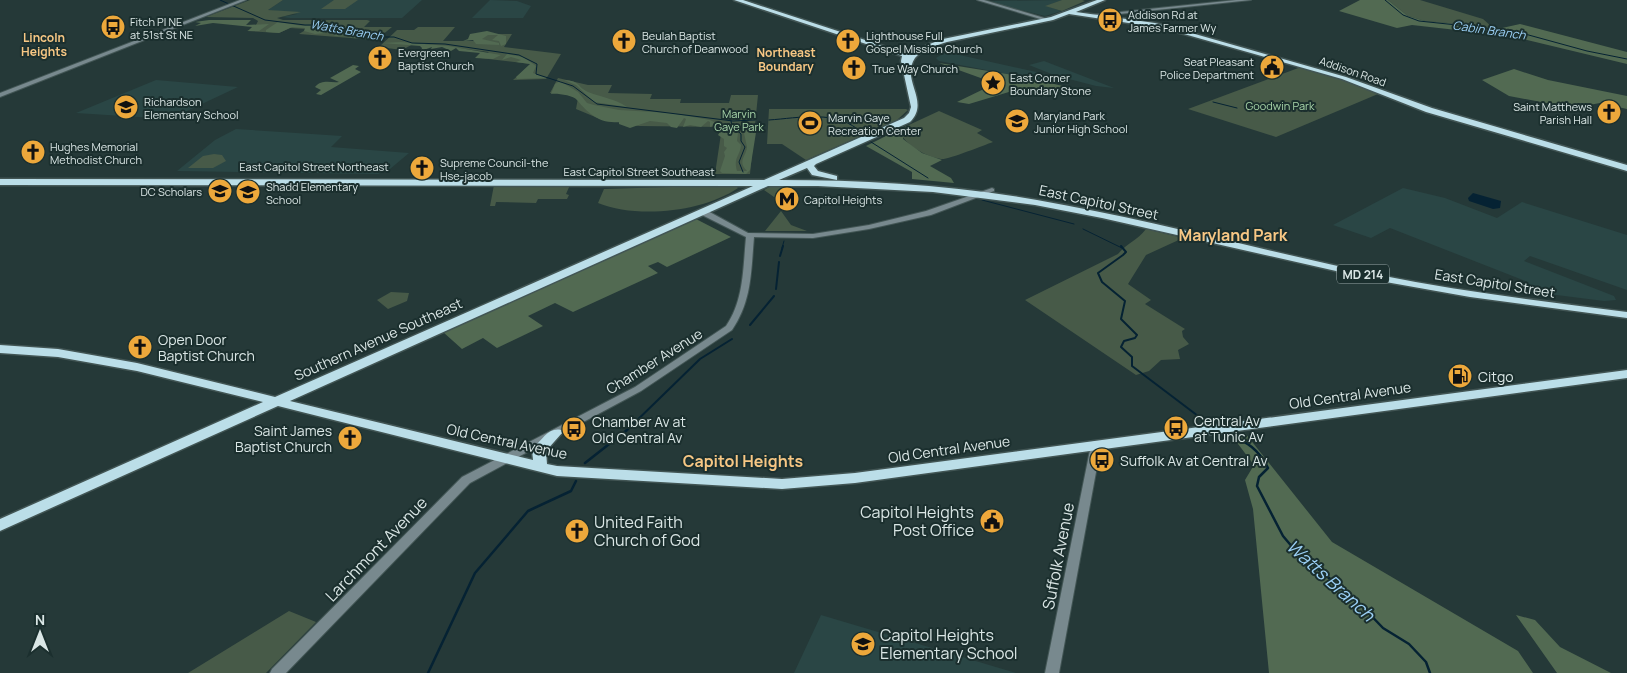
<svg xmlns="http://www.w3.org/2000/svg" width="1627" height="673" viewBox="0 0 1627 673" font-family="Manrope,sans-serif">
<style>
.built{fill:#2a4645}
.green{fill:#475a48}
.forest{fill:#526a52}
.water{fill:#052233}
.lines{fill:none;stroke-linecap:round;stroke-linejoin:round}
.stream-far2{stroke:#052233;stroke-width:1}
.stream-far1{stroke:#052233;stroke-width:2}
.stream{stroke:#052233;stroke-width:2.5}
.minor-casing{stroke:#425554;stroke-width:2}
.major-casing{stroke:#425554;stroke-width:3}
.minor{fill:#78898e;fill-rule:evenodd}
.major{fill:#bbdee8;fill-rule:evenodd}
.labels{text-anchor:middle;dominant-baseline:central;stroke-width:4;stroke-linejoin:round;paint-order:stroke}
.far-poi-label{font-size:11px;fill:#dae6e5;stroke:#1b2f2e;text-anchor:start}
.far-street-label{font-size:11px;fill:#dae6e5;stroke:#1b2f2e}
.far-park-label{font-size:11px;fill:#a9d6aa;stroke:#1b2f2e}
.far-water-label{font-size:12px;font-style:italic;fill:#9bd0f6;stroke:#1b2f2e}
.far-neighbourhood-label{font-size:12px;font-weight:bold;fill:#f7c784;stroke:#1b2f2e}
.shield{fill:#1b2f2e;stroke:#a1afae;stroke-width:1}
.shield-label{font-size:12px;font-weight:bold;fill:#dae6e5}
.street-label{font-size:14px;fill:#dae6e5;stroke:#1b2f2e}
.poi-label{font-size:14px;fill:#dae6e5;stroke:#1b2f2e;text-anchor:start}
.quarter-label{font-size:16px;font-weight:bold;fill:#f7c784;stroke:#1b2f2e}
.near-poi-label{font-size:16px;fill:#dae6e5;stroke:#1b2f2e;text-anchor:start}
.near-street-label{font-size:16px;fill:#dae6e5;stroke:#1b2f2e}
.near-water-label{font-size:18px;font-style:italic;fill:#9bd0f6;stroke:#1b2f2e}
</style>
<rect width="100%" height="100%" fill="#253938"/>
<path class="built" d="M283 0H422L402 18H290L282 17 297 14 268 10Z
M490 0 517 1 531 6 523 18H472Z
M1062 0 1046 6 1062 11 1045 16 1001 5 991 1Z
M946 52 1059 77 1029 65 1044 61 1114 88 1096 86 1069 79 1065 83H1054L939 61 936 58Z
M156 80 238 87 170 119 76 113Z
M236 129 342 136 331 147 409 153 390 169 378 174 177 171 215 140Z
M1403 188 1445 198 1497 218 1522 202 1627 235V290L1530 256 1524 261 1614 296 1616 300 1604 301 1533 292 1528 282 1390 228 1371 238 1333 225Z
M821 615 1016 673H794Z"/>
<path class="green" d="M250 0H283L268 10 301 12 277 18 283 20H367L370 21 364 27H392L376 40 299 34 307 29 290 28 279 33 247 31 255 27 258 21 253 18 206 17Z
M334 0H358L345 9H321Z
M1062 0H1082L1085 1 1062 11 1045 6Z
M1388 0H1420L1483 19 1492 27 1425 21 1408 16Z
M418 27H455L443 41H475L482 34H512L504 47 561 54 546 79 513 80 531 64 480 58 489 52 415 43 402 50 379 47 397 30H414Z
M1301 67 1338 77 1378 94 1276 137 1188 109Z
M558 78 588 85H612L608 93 652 94 650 99H681L680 103H729L731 95H758L750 174H715L722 127 639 126 600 119 576 109 578 98 565 93H550Z
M769 109H906L908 110 897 120 806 160 782 144H767Z
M939 111 982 130 977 133 993 142C984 145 948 160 941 159 924 156 906 145 898 130Z
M214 154 222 155 226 161 213 168H188L203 156Z
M494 185H570L566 194 569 195 567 199H538L536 203 496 202 495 206H490Z
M735 185 738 188C703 212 637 219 598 203L604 189Z
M771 186H789L795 193 774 197 764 190Z
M781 211 791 225 807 231H765Z
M1146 229 1183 238 1146 255 1128 284 1151 300 1145 304 1185 329 1182 331 1183 337 1189 344 1178 350 1180 359 1161 360 1149 371 1136 375 1025 300 1118 254C1128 242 1137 241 1146 229Z
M391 292 409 293 407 301 388 309 377 300Z
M289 611 316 622 266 673H188Z"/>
<path class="forest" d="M1360 0H1388L1408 16 1425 21 1502 28 1520 24 1627 52V64L1510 36 1412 25 1397 28 1339 11Z
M209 20H251L246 25 269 24 259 31H248L252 27 213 23 195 26 201 23 195 22Z
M278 22 303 26H336L347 32 378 39 352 38 347 35 334 36 338 32 315 34 304 31 305 28 292 27 279 33 266 32V30Z
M487 31 506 36V44L501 46 499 41 492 40 498 35H488L482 39 499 43V45L476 44 473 40 463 41 468 39 470 34Z
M401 42 448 46 501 55 493 59 475 58 480 53 459 51 456 48 451 51 442 47 431 49 432 47 421 51 422 48 420 46 382 43Z
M507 54 523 57 536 66 533 73 546 78 517 79 516 77 530 64 516 62 521 60 511 57 502 60Z
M939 63 1019 76 1076 89 1044 97 1022 88 969 104 957 102 990 86 989 81Z
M353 65 359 66 355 69 361 72 321 95 316 94 321 90 315 87C322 79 330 83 339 82L330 78Z
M1514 69 1548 80 1627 96V109L1600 103 1573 108 1509 96 1482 80Z
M564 80C581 81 577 87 588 92 603 98 614 98 627 107L594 102 576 85Z
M560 81 578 92 587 103 594 105 619 110 671 113 710 120 718 124 710 127V122L708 121 701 127 690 125 683 127 686 119 684 118 677 128 671 127 667 123 650 121 630 128 619 124V122C599 124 588 113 577 100 573 95 556 93 551 94L555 84Z
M737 124 757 126 750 170 746 174 722 173 720 171 725 156 724 152 727 148 724 146V139L718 135 724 125 738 133 737 141 741 145C740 157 733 157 737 171H747C737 161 746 157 747 147L744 133 735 127Z
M898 130 903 131V139L922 153 942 160 930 166 951 178 954 183 912 179V172L866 146Z
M696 219 731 237 667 267 658 262 648 266 658 273 573 312 555 303 528 316 543 326 497 348 483 338 462 349 443 332Z
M1245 433 1332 542 1518 651 1533 673H1269L1253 509 1245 480 1254 465 1235 440Z
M1516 615 1535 620 1560 647 1611 673H1557Z"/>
<path class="water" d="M1473 193 1501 201 1500 208 1493 209 1469 201 1468 198Z"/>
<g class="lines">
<path class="stream-far2" d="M220 0 265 20 305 25H333L373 37H394L412 43 445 44 519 55 537 64 536 74 573 86 597 104 733 121 755 120
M1385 0 1403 15 1419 21 1514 31 1587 51 1627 59
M1213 102 1237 108
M769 120C799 118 838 109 862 133
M731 121 732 126 741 134V141L745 147 739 162 743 172
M871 142 928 178
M982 200 1074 224
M1083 229 1122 248
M782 248 784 241"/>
<path class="stream-far1" d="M1121 246 1126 252 1123 255 1098 273 1102 282 1125 301 1121 319 1137 335 1135 338 1124 341 1121 347 1132 357V366L1206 422
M780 256 783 246
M776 289 779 262
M750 325 774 296
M625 432 700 359 732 339"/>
<path class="stream" d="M1228 435C1247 441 1259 450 1268 468L1259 477 1257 486 1283 536 1294 549 1358 602 1383 628 1409 644 1426 662 1430 673
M585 463 627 430
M428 673 475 573 528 511 571 491 576 481"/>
<defs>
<path id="minor" d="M240 0H246L0 97V93Z
M977 0H984L1051 20 1047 21Z
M1236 0H1251L1091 17 1089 16 1091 15Z
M992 188 994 189V191L931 215 869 229 813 238 754 237C751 271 752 301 732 330L641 391 470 483 286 673H270L272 669 462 477 635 387 726 326C744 300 743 268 746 237L700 214V210H706L748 233 813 234 869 225 926 211Z
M1096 441 1100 442 1101 445 1059 673H1045L1091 445 1092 442Z"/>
<path id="major" d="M734 0H743L911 55 927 45 943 39 1051 17 1097 0H1105L1076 12 1155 23 1188 32 1346 77 1432 108 1627 165V171L1426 112 1342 79 1184 34 1155 27 1069 14 1053 20 947 42C937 45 921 50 915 58 900 80 931 101 910 122L816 164 814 166 818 171 837 176V180L812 175 807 168 779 180C865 180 953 185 1037 200 1152 220 1265 251 1379 275 1461 292 1544 301 1627 312V318L1470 297 1380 281 1102 218 1035 205 933 192 818 186H768L290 401 533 460 532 450 534 447C542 440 549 427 561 430L562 433 546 451 547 464 557 466 782 479 855 473 1627 370V378L855 483 782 489 557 476 278 406 0 531V519L263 402 137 371 58 357 0 353V345L58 349 137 363 275 397 753 186 0 185V179L764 180 904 118 909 113 911 107 901 61 902 56Z"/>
</defs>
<use href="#minor" class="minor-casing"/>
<use href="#major" class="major-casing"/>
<use href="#minor" class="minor"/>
<use href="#major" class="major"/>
</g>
<defs>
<symbol id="bus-disc" viewBox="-11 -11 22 22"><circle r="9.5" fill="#eda83b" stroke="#1b2f2e"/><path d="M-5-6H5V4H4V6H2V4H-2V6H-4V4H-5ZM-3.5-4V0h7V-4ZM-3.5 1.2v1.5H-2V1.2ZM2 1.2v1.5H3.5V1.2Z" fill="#111"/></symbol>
<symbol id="church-disc" viewBox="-11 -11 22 22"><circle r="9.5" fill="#eda83b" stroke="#1b2f2e"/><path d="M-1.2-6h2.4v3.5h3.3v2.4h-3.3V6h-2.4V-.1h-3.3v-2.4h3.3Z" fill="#111"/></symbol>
<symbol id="civic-disc" viewBox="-11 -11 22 22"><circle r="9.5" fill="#eda83b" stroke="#1b2f2e"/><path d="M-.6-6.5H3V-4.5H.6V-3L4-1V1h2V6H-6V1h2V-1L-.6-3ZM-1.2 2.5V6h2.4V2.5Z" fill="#111"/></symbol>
<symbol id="sight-disc" viewBox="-11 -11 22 22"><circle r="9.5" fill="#eda83b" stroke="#1b2f2e"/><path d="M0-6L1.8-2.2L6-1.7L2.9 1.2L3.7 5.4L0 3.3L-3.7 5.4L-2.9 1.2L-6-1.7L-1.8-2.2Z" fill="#111"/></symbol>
<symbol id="school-disc" viewBox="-11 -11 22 22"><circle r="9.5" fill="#eda83b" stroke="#1b2f2e"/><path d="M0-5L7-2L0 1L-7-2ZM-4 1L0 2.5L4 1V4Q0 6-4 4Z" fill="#111"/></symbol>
<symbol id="stadium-disc" viewBox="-11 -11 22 22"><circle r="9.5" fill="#eda83b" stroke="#1b2f2e"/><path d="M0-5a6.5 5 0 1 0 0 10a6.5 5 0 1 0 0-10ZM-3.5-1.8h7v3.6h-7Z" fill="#111"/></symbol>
<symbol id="metro-disc" viewBox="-11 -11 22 22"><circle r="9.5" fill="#eda83b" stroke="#1b2f2e"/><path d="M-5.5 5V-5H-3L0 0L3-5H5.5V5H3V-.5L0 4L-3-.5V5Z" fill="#111"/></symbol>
<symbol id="fuel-disc" viewBox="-11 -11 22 22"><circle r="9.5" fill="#eda83b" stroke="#1b2f2e"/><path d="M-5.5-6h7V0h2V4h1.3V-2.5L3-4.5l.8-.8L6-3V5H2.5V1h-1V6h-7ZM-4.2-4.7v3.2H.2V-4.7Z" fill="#111"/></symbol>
</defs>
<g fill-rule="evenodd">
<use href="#bus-disc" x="1096" y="6" width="28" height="28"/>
<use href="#bus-disc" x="99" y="13" width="28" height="28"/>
<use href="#church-disc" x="610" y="27" width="28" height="28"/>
<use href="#church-disc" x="834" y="27" width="28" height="28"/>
<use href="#church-disc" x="366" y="44" width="28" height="28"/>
<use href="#civic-disc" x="1258" y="53" width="28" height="28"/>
<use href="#church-disc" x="840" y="54" width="28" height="28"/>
<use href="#sight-disc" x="979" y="69" width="28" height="28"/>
<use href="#school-disc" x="112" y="93" width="28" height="28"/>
<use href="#church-disc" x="1595" y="98" width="28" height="28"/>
<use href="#school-disc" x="1003" y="107" width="28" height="28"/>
<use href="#stadium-disc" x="796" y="109" width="28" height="28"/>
<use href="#church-disc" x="19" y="138" width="28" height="28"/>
<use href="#church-disc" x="408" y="154" width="28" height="28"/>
<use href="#school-disc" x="206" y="177" width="28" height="28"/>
<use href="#school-disc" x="234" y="178" width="28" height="28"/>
<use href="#metro-disc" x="773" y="185" width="28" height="28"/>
<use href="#church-disc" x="126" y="333" width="28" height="28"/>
<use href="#fuel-disc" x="1446" y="362" width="28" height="28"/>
<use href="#bus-disc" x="1162" y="414" width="28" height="28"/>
<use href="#bus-disc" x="560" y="415" width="28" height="28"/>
<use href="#church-disc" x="336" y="424" width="28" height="28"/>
<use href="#bus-disc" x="1088" y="446" width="28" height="28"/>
<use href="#civic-disc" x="978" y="507" width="28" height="28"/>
<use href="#church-disc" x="563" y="517" width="28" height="28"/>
<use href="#school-disc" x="849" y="630" width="28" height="28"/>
</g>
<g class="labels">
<g class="far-poi-label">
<text x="1128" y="14">Addison Rd at<tspan x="1128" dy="13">James Farmer Wy</tspan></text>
<text x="130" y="21">Fitch Pl NE<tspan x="130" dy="13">at 51st St NE</tspan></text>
<text x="642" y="35">Beulah Baptist<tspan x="642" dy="13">Church of Deanwood</tspan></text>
<text x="866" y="35">Lighthouse Full<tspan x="866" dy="13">Gospel Mission Church</tspan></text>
<text x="398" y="52">Evergreen<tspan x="398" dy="13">Baptist Church</tspan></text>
<text x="1254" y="61" text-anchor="end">Seat Pleasant<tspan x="1254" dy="13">Police Department</tspan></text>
<text x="872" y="68">True Way Church</text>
<text x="1010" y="77">East Corner<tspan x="1010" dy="13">Boundary Stone</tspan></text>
<text x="144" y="101">Richardson<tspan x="144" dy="13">Elementary School</tspan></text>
<text x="1592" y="106" text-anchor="end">Saint Matthews<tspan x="1592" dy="13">Parish Hall</tspan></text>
<text x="1034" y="115">Maryland Park<tspan x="1034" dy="13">Junior High School</tspan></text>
<text x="828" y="117">Marvin Gaye<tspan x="828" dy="13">Recreation Center</tspan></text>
<text x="50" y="146">Hughes Memorial<tspan x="50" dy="13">Methodist Church</tspan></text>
<text x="440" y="162">Supreme Council-the<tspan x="440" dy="13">Hse-jacob</tspan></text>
<text x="266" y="186">Shadd Elementary<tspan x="266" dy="13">School</tspan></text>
<text x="202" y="191" text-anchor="end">DC Scholars</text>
<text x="804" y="199">Capitol Heights</text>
</g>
<g class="far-street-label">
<text transform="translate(1353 71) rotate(19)">Addison Road</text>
<text x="314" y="166">East Capitol Street Northeast</text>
<text x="639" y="171">East Capitol Street Southeast</text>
</g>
<g class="far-park-label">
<text x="1280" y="105">Goodwin Park</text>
<text x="739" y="113">Marvin<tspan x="739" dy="13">Gaye Park</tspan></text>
</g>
<g class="far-water-label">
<text transform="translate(347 30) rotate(10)">Watts Branch</text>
<text transform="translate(1489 30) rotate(8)">Cabin Branch</text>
</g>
<g class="far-neighbourhood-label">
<text x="44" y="37">Lincoln<tspan x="44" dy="14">Heights</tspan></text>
<text x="786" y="52">Northeast<tspan x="786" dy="14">Boundary</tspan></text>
</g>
<rect class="shield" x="1337" y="264.5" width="52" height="19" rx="4"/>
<g class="shield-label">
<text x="1363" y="274">MD 214</text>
</g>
<g class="street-label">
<text transform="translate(1099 202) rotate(12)">East Capitol Street</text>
<text transform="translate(1495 283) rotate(9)">East Capitol Street</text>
<text transform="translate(378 339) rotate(-24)">Southern Avenue Southeast</text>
<text transform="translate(654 361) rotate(-32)">Chamber Avenue</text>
<text transform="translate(1350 395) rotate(-8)">Old Central Avenue</text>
<text transform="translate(507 441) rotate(12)">Old Central Avenue</text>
<text transform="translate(949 449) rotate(-8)">Old Central Avenue</text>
</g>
<g class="poi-label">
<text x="158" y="339">Open Door<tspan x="158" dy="16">Baptist Church</tspan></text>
<text x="1478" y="376">Citgo</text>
<text x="1194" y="420">Central Av<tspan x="1194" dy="16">at Tunic Av</tspan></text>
<text x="592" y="421">Chamber Av at<tspan x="592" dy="16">Old Central Av</tspan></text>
<text x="332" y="430" text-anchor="end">Saint James<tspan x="332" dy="16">Baptist Church</tspan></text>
<text x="1120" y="460">Suffolk Av at Central Av</text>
</g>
<g class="quarter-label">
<text x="1233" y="235">Maryland Park</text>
<text x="743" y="461">Capitol Heights</text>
</g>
<g class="near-poi-label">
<text x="974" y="512" text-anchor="end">Capitol Heights<tspan x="974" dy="18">Post Office</tspan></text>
<text x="594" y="522">United Faith<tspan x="594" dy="18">Church of God</tspan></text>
<text x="880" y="635">Capitol Heights<tspan x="880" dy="18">Elementary School</tspan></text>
</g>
<g class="near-street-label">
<text transform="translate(376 549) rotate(-46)">Larchmont Avenue</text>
<text transform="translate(1058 556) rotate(-79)">Suffolk Avenue</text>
</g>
<g class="near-water-label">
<text transform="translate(1331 580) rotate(42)">Watts Branch</text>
</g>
</g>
<g transform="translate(40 633)" stroke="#1b2f2e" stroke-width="4" paint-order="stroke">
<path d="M0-4L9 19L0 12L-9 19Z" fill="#dae6e5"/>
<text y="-8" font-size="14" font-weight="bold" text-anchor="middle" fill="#dae6e5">N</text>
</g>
</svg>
